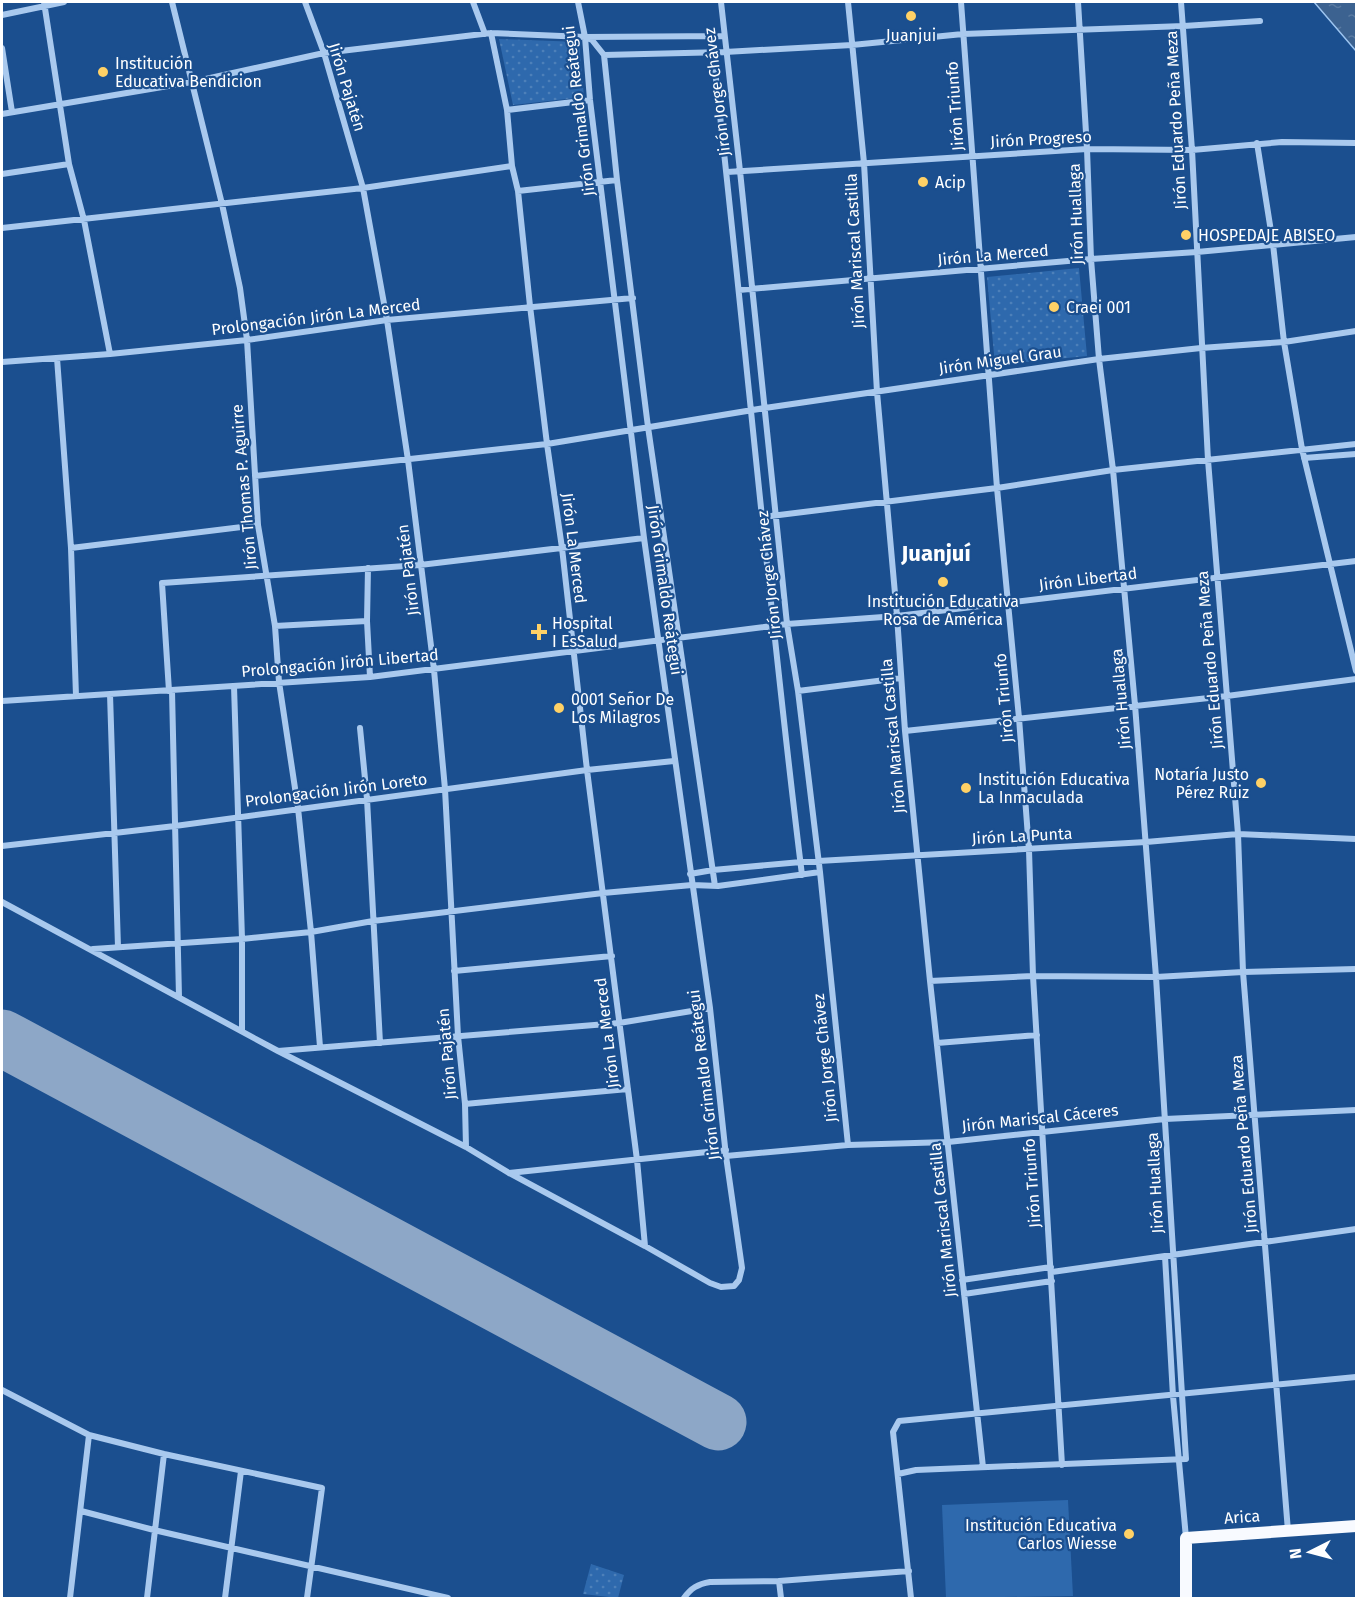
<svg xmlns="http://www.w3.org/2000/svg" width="1358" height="1600" viewBox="0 0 1358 1600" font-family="'Fira Sans',sans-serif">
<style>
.park{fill:url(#park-dots)}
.pitch{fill:#2e69ad}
.water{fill:url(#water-ripples);stroke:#9cc4f0;stroke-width:1.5}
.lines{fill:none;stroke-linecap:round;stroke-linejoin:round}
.runway{stroke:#8da7c7;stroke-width:57}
.minor{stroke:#a9c9ee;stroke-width:6}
.trunk{stroke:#f8faff;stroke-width:12}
.poi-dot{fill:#ffd166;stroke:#1b4f8f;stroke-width:2}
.labels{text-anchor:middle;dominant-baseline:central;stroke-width:4.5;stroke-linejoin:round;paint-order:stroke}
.poi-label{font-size:16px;fill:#fff;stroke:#1b4f8f;text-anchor:start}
.street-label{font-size:16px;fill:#fff;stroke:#1b4f8f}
.district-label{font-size:22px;font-weight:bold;fill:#fff;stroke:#1b4f8f}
</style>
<defs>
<pattern id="park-dots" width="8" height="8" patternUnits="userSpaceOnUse" patternTransform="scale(1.5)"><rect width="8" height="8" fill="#2e69ad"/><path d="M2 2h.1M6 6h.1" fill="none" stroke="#4d80b9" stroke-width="1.8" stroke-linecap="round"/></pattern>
<pattern id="water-ripples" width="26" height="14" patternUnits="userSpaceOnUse" patternTransform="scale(1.5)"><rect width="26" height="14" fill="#3c6290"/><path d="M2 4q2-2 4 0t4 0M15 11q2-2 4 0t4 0" fill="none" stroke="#597aa1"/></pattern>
</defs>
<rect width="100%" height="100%" fill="#1b4f8f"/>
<path class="park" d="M499 39 579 42 584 97 513 105Z
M1079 268 1087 356 995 365 987 277Z
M591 1564 624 1575 618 1598 583 1594Z"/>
<path class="pitch" d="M1068 1500 1073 1596 946 1598 942 1505Z"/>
<path class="water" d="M1314 2H1356V51Z"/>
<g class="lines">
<path class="runway" d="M2 1038 718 1422"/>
<path class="minor" d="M44 2 69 164 84 220 110 354
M172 2 222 204 240 288 247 340 258 525 275 626 279 682 298 808 311 932 320 1047
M305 2 324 53 363 188 387 320 408 460 434 670 445 789 458 1036 465 1104 466 1147
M473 2 485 34
M721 2 740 171 787 624 798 691 820 872 848 1145
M848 2 864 163 877 392 897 616 905 731 930 981 983 1467
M961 2 997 488 1019 718 1029 850 1033 976 1062 1465
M1181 2 1192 150 1208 460 1238 834 1243 972 1288 1531
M2 15 64 2
M491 33 507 110 512 166 518 191 530 306 547 444 562 548 587 770 637 1160 645 1246
M585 37 592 40 604 55 617 180 648 427 715 886
M2 48 12 112
M713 52C744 326 768 601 802 875
M604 55 725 52 852 45 963 34 1184 26 1260 21
M507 110 590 100
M2 114 192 82 324 53 491 33 585 37 723 36
M1257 143 1273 244 1284 342 1302 449 1356 671
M727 172 1087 149 1192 150 1282 142 1356 143
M2 174 69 164
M518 191 617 180
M2 228 363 188 512 166
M739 290 1091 259 1197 252 1356 237
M57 358 71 548 76 696
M2 362 110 354 247 340 387 320 633 298
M1304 458 1356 454
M255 476 547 444 765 408 1099 359 1201 348 1284 342 1356 331
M763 517 997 488 1113 470 1356 444
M71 548 258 525
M368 568 367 621 370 677
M275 626 367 621
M234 686 242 939V1031
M169 691 162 583 420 565 644 538
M172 691 179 997
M798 691 901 678
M110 694 118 947
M2 701 370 677 787 624 897 616 1356 561
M360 728 367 799 380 1043
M905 731 1227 696 1356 679
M2 846 175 826 587 770 674 761
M690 874 713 870 801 862 1146 842 1238 834 1356 839
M2 902 278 1051 466 1147 509 1173 645 1246 710 1283 721 1287 734 1286 739 1280 742 1268 726 1156 710 1008 644 538 590 100 585 37 578 2
M93 949 242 939 311 932 373 921 603 893 692 885 718 886 820 872
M454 971 612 956
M930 981 1033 976 1156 977 1243 972 1356 969
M937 1043 1037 1035
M278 1051 619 1023 710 1008
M465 1104 628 1089
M726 1156 848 1145 948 1142 1165 1119 1356 1110
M509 1173 726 1150
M1165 1256 1173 1396 1186 1538
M1052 1272 1356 1229
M962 1280 1051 1267
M964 1294 1052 1281
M2 1390 89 1435 164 1454 322 1488 307 1598
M898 1474 916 1470 1186 1459 1156 977 1135 705 1113 470 1099 359 1091 259 1087 149 1078 2
M81 1511 154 1530 448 1598
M779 1581 781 1598
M70 1598 89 1435
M147 1598 164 1454
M225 1598 241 1471
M684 1598C691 1588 698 1584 710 1582L779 1581 909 1571
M911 1598 893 1432 899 1421 1356 1377"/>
<path class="trunk" d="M1186 1598V1538L1356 1526"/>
</g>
<g class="poi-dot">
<circle cx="911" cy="16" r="6"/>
<circle cx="103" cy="72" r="6"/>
<circle cx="923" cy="182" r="6"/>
<circle cx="1186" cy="235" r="6"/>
<circle cx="1054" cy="307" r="6"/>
<circle cx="943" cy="582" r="6"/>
<path d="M536 623h6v6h6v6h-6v6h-6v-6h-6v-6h6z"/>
<circle cx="559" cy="708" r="6"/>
<circle cx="1261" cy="783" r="6"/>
<circle cx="966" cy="788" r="6"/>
<circle cx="1129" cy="1534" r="6"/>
</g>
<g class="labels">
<g class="poi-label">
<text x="911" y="35" text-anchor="middle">Juanjui</text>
<text x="115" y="63">Institución<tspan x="115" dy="18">Educativa Bendicion</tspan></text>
<text x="935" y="182">Acip</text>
<text x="1198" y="235">HOSPEDAJE ABISEO</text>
<text x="1066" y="307">Craei 001</text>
<text x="943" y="601" text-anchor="middle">Institución Educativa<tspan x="943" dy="18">Rosa de América</tspan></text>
<text x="552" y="623">Hospital<tspan x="552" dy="18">I EsSalud</tspan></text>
<text x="571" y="699">0001 Señor De<tspan x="571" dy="18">Los Milagros</tspan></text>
<text x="1249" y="774" text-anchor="end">Notaría Justo<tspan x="1249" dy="18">Pérez Ruiz</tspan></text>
<text x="978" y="779">Institución Educativa<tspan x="978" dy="18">La Inmaculada</tspan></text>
<text x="1117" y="1525" text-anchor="end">Institución Educativa<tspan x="1117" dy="18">Carlos Wiesse</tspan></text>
</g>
<g class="street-label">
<text transform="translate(347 87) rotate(73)">Jirón Pajatén</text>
<text transform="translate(717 92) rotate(-97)">Jirón Jorge Chávez</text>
<text transform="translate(955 106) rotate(-94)">Jirón Triunfo</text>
<text transform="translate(579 111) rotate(-97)">Jirón Grimaldo Reátegui</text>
<text transform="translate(1176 120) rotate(-93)">Jirón Eduardo Peña Meza</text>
<text transform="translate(1041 139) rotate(-3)">Jirón Progreso</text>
<text transform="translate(1076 214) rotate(-92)">Jirón Huallaga</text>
<text transform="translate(855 251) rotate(-93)">Jirón Mariscal Castilla</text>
<text transform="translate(993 255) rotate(-5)">Jirón La Merced</text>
<text transform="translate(316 317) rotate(-7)">Prolongación Jirón La Merced</text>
<text transform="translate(1000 360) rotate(-8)">Jirón Miguel Grau</text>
<text transform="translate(244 487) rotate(-95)">Jirón Thomas P. Aguirre</text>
<text transform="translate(574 548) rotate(83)">Jirón La Merced</text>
<text transform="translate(408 570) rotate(-97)">Jirón Pajatén</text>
<text transform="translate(769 575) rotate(-96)">Jirón Jorge Chávez</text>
<text transform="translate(1088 579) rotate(-7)">Jirón Libertad</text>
<text transform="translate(665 590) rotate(82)">Jirón Grimaldo Reátegui</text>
<text transform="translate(1210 660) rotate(-95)">Jirón Eduardo Peña Meza</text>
<text transform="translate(340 663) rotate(-5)">Prolongación Jirón Libertad</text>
<text transform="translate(1004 698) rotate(-95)">Jirón Triunfo</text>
<text transform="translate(1121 699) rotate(-95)">Jirón Huallaga</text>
<text transform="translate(893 736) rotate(-95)">Jirón Mariscal Castilla</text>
<text transform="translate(336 790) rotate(-7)">Prolongación Jirón Loreto</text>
<text transform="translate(1022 836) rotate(-3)">Jirón La Punta</text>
<text transform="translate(607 1033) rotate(-97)">Jirón La Merced</text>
<text transform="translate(447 1054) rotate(-95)">Jirón Pajatén</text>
<text transform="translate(825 1058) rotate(-96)">Jirón Jorge Chávez</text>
<text transform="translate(704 1075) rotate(-97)">Jirón Grimaldo Reátegui</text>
<text transform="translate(1040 1118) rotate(-6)">Jirón Mariscal Cáceres</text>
<text transform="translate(1244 1144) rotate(-95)">Jirón Eduardo Peña Meza</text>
<text transform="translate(1032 1183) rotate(-94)">Jirón Triunfo</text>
<text transform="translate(1155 1183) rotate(-93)">Jirón Huallaga</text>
<text transform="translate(943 1220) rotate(-96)">Jirón Mariscal Castilla</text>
<text transform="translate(1242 1517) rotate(-4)">Arica</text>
</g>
<g class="district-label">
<text x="936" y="553">Juanjuí</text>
</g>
</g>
<rect width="1358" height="1600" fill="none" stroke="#ffffff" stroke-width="6"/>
<g transform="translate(1310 1552) rotate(264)" stroke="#1b4f8f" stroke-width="4.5" paint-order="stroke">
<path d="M0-4.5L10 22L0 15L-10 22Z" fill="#ffffff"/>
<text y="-9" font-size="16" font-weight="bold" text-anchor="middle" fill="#ffffff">N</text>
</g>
</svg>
